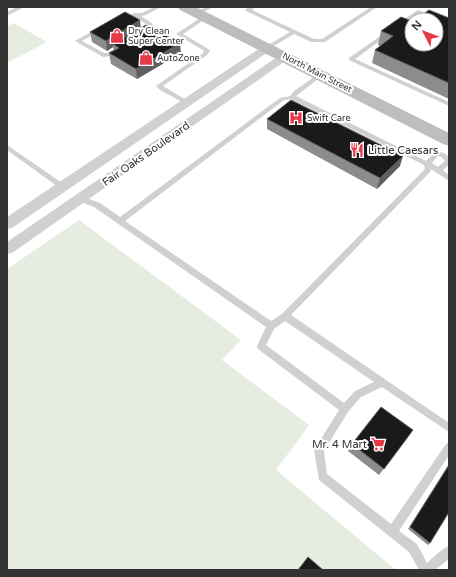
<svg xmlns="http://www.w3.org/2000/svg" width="456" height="577" viewBox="0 0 456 577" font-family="'Varela Round',sans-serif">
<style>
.green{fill:#e6ecdf}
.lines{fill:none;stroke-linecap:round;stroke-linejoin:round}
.service{fill:#d0d0d0;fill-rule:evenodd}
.minor{fill:#d0d0d0;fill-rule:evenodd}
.secondary{fill:#bdbdbd;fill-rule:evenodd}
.wall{fill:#8c8c8c}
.shaded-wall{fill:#5f5f5f}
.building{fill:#1a1a1a;stroke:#5f5f5f}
.labels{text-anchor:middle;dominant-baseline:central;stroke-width:4;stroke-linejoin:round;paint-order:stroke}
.far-poi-label{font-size:9px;fill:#333;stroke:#fff;text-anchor:start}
.far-street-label{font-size:9px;fill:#333;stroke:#fff}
.poi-label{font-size:11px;fill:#333;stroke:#fff;text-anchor:start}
.street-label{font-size:11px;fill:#333;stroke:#fff}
</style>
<rect width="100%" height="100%" fill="#fff"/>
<path class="green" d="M14 23 47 42 7 63V26Z
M79 220 241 340 222 360 309 425 276 470 396 570H7V269Z"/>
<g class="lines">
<path class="service" d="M17 7H24L7 16V12Z
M154 7H161L146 15 141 16 153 24 155 28 145 34 140 33 149 27V26L135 17 123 20 120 18 135 13H142Z
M206 7H213L200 14 195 13Z
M249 7H255L252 10 314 39H322L371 7H377L325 42H311L294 34 267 50 265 49V47L290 32 246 11 245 10Z
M418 10 449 23V27L436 21V20H433L418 14 401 26H397V24Z
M205 15 208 17 207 18 183 34 207 48 210 51 207 55 163 86 188 101 189 102 186 104 160 90 156 86 203 53 204 51 203 50 176 34Z
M98 28 103 29 82 41 104 53H107L118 47 121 49 120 50 110 56 103 57 75 41Z
M386 32 391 33 355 59 449 102V106L349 60V58Z
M320 73 323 75 322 76 296 96 426 161C434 153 440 148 449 157V165L443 170 449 175V181L431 169 430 172 291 315 449 423V432L382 387 361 397 348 412 324 451 327 474 391 524 446 444 449 442V455L399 531 417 544 427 563C433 558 442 548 449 546V559L435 570H419L409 552 319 480 314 450 339 410 258 349 257 346 266 327 94 207 78 201 77 199 81 196 100 203 120 217 280 98 290 96 294 91ZM291 99 424 165 425 169 282 314 271 321 125 221 284 100ZM438 156 441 157 445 161 438 167 432 163ZM285 321 374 382 355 391 344 403 266 345 274 329Z
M7 145 65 185 66 187 65 189H61L7 150Z"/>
<path class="minor" d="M267 45 272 48 271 50 12 228 7 229V217L263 46Z
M284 54 289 57 288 59 12 253 7 254V242L280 55Z"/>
<path class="secondary" d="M178 7H196L449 133V146L443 144 180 10Z"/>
</g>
<path class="wall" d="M449 18V99L372 63 375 50 381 46 378 45 381 31 412 44Z
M141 28 181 53 137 79 111 64 109 53 114 51 113 47 107 51 92 42 90 32Z
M267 119 400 166 377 189 267 129Z
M408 437 379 475 348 451 352 444Z
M449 464V512L430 543 428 545 408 529Z"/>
<path class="shaded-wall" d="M140 20 141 30 113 44V47L107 51 106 41Z
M180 43 181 53 137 79 136 69Z
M403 156 400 166 377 189 380 178Z"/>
<path class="building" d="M429 10 449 18V83L375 50 393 36 381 31 401 17 412 21V44H436V20H415Z
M125 12 140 20 106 41 90 32Z
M146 25 180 43 136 69 109 53 119 48 113 44Z
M291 100 403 156 380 178 267 119Z
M381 407 413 430 384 469 352 444Z
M449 465V512L430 543 410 527Z
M308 557 323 570H298Z"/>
<defs>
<symbol id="shop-bare" viewBox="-9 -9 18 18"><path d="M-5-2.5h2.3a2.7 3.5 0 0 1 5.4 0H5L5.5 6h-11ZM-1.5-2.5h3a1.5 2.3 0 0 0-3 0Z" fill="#e63946" stroke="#fff" stroke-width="2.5" paint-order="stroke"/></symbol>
<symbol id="hospital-bare" viewBox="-9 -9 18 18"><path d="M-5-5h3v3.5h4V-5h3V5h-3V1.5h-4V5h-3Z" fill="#e63946" stroke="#fff" stroke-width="2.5" paint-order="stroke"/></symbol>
<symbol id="restaurant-bare" viewBox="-9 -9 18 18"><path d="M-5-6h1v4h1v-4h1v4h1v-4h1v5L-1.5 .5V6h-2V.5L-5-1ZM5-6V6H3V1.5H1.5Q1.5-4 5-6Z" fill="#e63946" stroke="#fff" stroke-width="2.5" paint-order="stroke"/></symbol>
<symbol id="supermarket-bare" viewBox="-9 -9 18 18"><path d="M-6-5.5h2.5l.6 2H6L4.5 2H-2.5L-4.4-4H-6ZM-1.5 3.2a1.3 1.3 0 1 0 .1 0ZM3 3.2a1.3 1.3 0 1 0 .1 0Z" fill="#e63946" stroke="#fff" stroke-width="2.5" paint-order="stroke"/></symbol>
</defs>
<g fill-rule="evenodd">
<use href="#shop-bare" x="107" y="26" width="20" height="20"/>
<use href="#shop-bare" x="136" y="48" width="20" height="20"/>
<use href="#hospital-bare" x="286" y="108" width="20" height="20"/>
<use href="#restaurant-bare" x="347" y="140" width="20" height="20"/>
<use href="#supermarket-bare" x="368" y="434" width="20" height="20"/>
</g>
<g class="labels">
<g class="far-poi-label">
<text x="128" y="31">Dry Clean<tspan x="128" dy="10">Super Center</tspan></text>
<text x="157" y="58">AutoZone</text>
<text x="307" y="118">Swift Care</text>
</g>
<g class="far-street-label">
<text transform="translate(317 73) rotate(27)">North Main Street</text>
</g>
<g class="poi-label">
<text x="368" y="150">Little Caesars</text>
<text x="367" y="444" text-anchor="end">Mr. 4 Mart</text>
</g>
<g class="street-label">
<text transform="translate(146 154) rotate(-35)">Fair Oaks Boulevard</text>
</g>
</g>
<rect width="456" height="577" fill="none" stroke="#333333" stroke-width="16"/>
<g transform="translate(424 32) rotate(312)"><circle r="19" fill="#ffffff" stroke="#adadad"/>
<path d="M0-3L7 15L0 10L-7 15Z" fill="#e63946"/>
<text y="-6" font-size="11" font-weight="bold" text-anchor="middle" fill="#333333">N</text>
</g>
</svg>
